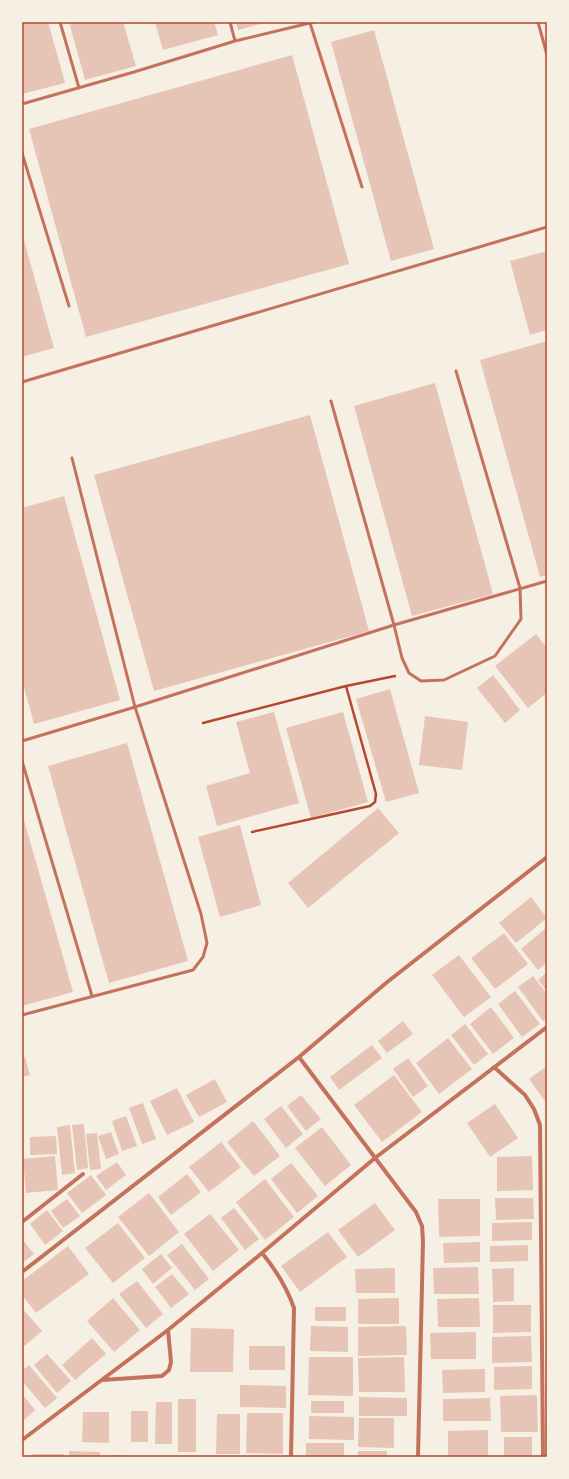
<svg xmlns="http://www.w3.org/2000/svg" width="569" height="1479" viewBox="0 0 569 1479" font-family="Figtree,sans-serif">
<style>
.building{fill:#e6c5b7}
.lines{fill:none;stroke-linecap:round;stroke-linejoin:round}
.path{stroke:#b5482f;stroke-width:2.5}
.service{stroke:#c5725c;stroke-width:3}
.minor{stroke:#c5725c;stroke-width:4}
.neatline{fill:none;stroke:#b5482f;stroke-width:1.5}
</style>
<rect width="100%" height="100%" fill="#f6efe4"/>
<path class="building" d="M22 22H48L65 83 22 94Z
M69 22H123L136 66 85 80Z
M155 22H214L218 35 163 50Z
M236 22H268L238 30Z
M374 30 434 249 391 261 331 42Z
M292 55 349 264 86 337 29 129Z
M22 233 54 348 22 357Z
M547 251V330L530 335 510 261Z
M547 341V575L540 577 480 360Z
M435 383 493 594 412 616 354 406Z
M310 415 369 631 154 691 94 475Z
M64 496 120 700 34 724 22 680V508Z
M536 634 547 648V693L528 708 495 666Z
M493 675 520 710 505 723 477 688Z
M390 689 419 793 386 802 356 699Z
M274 712 299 803 217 826 206 786 250 773 236 722Z
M343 712 368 802 311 818 286 728Z
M425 716 468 722 462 770 419 765Z
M127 743 188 961 109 983 48 766Z
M378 808 399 833 308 908 288 883Z
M22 813 73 992 22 1006Z
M240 825 261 905 220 917 198 837Z
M531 897 547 918 516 943 499 923Z
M547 927V962L538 970 521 949Z
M504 933 528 964 495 989 471 958Z
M459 955 491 997 464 1017 432 975Z
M547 972V991L538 980Z
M533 976 547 994V1019L543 1021 518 987Z
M515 991 540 1024 522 1037 498 1004Z
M491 1007 514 1038 493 1054 470 1024Z
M403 1021 413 1034 387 1053 378 1041Z
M465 1024 488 1054 474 1065 451 1035Z
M448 1038 472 1069 439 1094 416 1063Z
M372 1045 382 1058 339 1090 330 1077Z
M25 1057 30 1075 22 1077V1058Z
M408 1058 428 1086 413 1097 393 1069Z
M547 1066V1104L529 1079Z
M394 1075 422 1112 382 1142 354 1105Z
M215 1079 227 1102 199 1117 186 1095Z
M177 1088 194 1122 167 1135 150 1101Z
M301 1095 321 1119 306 1131 287 1106Z
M143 1103 156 1139 142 1144 129 1108Z
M495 1104 518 1138 490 1157 467 1123Z
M281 1106 303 1134 286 1148 264 1119Z
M126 1116 137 1146 122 1151 112 1121Z
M253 1121 280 1156 254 1176 227 1142Z
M84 1124 88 1168 77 1170 72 1125Z
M70 1125 75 1173 62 1175 57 1127Z
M322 1127 351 1165 325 1186 295 1148Z
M111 1132 119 1154 106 1159 98 1136Z
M97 1133 101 1169 90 1170 86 1134Z
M56 1136 57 1154 30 1155V1137Z
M221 1142 241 1167 209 1192 189 1167Z
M55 1156 58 1190 26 1193 23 1159Z
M532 1156 533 1190 497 1191V1157Z
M117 1162 126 1175 106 1190 96 1176Z
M291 1163 318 1196 297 1213 271 1179Z
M187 1174 201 1192 171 1215 158 1197Z
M91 1175 106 1195 82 1213 67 1193Z
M265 1179 294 1217 265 1240 236 1202Z
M149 1193 179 1232 149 1256 118 1217Z
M495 1198H533L534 1219 496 1220Z
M67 1199 80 1216 63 1228 51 1211Z
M438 1199H480V1236L439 1237Z
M375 1203 395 1230 358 1257 338 1230Z
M234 1208 259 1239 245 1250 221 1218Z
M47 1210 63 1231 45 1245 30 1224Z
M210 1214 239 1250 213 1271 184 1234Z
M532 1222V1240L492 1241V1223Z
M118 1223 145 1258 113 1283 85 1248Z
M328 1232 347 1257 300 1292 281 1266Z
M22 1239 34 1254 22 1263Z
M480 1242V1262L444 1263 443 1243Z
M182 1244 209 1279 195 1290 167 1255Z
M528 1245V1261L490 1262V1246Z
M68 1246 89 1274 36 1313 22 1295V1281Z
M161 1254 172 1268 153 1284 142 1269Z
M478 1267 479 1294H434L433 1268Z
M395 1268V1293H356L355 1269Z
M514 1268V1301L493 1302 492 1269Z
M172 1274 189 1294 171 1308 155 1287Z
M137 1281 163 1314 146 1328 119 1294Z
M113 1298 140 1330 114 1352 87 1321Z
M399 1298V1324H358V1299Z
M479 1298 480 1327H438L437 1299Z
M493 1305H531V1332L493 1333Z
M315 1307H346V1321H315Z
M22 1308 42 1331 22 1348Z
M311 1326 348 1327V1352L310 1351Z
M406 1326 407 1355 358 1356V1327Z
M191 1328 234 1329 233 1372H190Z
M476 1332V1359H431L430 1333Z
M531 1336 532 1362 492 1363V1337Z
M92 1338 106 1354 75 1380 62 1365Z
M249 1346H285V1370H249Z
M47 1354 71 1381 57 1393 34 1365Z
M309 1357H353V1396L308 1395Z
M404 1357 405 1392H359L358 1358Z
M29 1365 57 1398 45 1408 22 1381V1371Z
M532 1366V1389L494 1390V1367Z
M485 1369V1392L443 1393 442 1370Z
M240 1385 286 1386V1408L240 1407Z
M22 1394 35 1410 22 1422Z
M537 1395 538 1432H501L500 1396Z
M359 1397 407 1398V1416H359Z
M490 1398 491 1421H443V1399Z
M178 1399H196V1452H178Z
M311 1401H344V1413H311Z
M156 1402H172V1444H155Z
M131 1411H148V1442H131Z
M83 1412H109V1443L82 1442Z
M247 1413H283V1454L246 1453Z
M217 1414H240V1454H216Z
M309 1416 354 1417V1440L309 1439Z
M359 1418H394V1448L358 1447Z
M488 1430V1457H448V1431Z
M504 1437H532V1457H504Z
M306 1443H344V1457H306Z
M69 1451 100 1452V1457H69Z
M358 1451H387V1457H358Z
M33 1454H64V1457H29Z
M108 1455H126V1457H108Z"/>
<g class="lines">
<path class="path" d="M203 723 346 686 395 676
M252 832 370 806 375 802 376 794 346 686"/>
<path class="service" d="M60 22 79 88
M230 22 235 41
M538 22 547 55
M310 23 362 187
M22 104 134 72 235 41 314 22
M22 153 69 306
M22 382 547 227
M331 401 394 625 402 658 409 673 421 681 444 680 495 656 521 619 520 588 456 371
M22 741 135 707 394 625 547 581
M22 761 92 996
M22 1015 193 970 203 957 207 943 201 914 135 707 72 458"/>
<path class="minor" d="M299 1057 416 1212 422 1226 423 1241 418 1457
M494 1067 525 1095 534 1109 540 1125 543 1457
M22 1222 83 1174
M262 1253C276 1270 287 1288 294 1308L291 1457
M22 1272 299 1057 386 983 547 857
M102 1380 162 1376 169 1370 171 1362 168 1330
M22 1440 168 1330 262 1253 375 1158 547 1027"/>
</g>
<rect width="569" height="1479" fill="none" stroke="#f6efe4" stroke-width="46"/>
<rect x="23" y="23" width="523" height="1433" class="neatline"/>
</svg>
